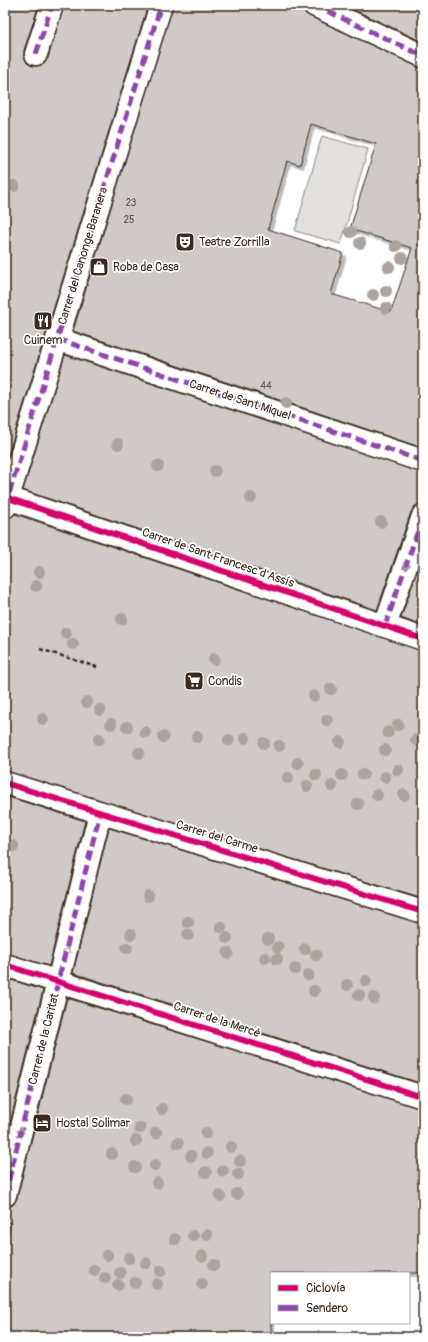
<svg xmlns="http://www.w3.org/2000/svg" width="428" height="1342" viewBox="0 0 428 1342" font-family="Pangolin,sans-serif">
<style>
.pitch{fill:#e2e0de;stroke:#8e857e}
.building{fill:#cfcac7;stroke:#3b2a1e;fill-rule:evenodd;filter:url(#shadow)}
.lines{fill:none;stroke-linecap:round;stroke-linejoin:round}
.street-casing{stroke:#3b2a1e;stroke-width:25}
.path{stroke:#3b2a1e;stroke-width:2.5;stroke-dasharray:4 3;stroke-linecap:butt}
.street{stroke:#fff;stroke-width:22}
.quiet{stroke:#8e44ad;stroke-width:5;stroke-dasharray:10 5;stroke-linecap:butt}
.cycleway-casing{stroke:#fff;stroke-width:8}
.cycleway{stroke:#d6006c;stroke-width:6}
.tree{fill:#aaa39e}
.oneway{stroke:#a79f9a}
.labels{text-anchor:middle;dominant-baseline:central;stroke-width:3.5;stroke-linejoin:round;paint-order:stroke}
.number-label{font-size:10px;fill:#605248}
.poi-label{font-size:12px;fill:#3b2a1e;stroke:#fff;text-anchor:start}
.street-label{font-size:12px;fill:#3b2a1e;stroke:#fff}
</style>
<defs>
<filter id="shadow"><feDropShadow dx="3.5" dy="3.5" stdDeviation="0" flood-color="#0004"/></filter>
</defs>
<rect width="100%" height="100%" fill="#fff"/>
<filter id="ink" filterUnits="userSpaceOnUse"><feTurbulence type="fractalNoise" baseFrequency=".025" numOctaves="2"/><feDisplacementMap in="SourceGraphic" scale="8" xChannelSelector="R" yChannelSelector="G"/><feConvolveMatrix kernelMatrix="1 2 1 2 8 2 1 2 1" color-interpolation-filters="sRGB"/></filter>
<g filter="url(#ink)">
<path class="pitch" d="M322 136 368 149 341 244 295 231Z"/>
<path class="building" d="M5 5H39L24 50V56L27 63 32 66H38L44 64 48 58 64 5H148L5 465Z
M173 5H302L304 12 309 16 418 67 423 68V448L73 331ZM311 124 376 144 350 229 412 248 391 312 331 294 343 253 268 229 287 161 300 165Z
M344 5H423V42Z
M65 355 423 473V504L415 506 411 512 377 610 23 490Z
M15 514 423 651V899L5 771V519L13 516Z
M423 554V626L401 618Z
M5 796 85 821 49 966 5 953Z
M109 828 423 924V1084L73 973Z
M5 978 43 990 5 1143Z
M67 998 423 1109V1273H271V1337H5V1246L11 1223 5 1222V1207H9L14 1204 17 1198Z"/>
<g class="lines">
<defs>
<path id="street" d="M314 5 423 56
M36 54 52 5
M57 339 423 461
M5 497 423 639
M5 507 161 5
M385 626 423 516
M5 783 423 912
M5 965 423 1097
M5 1195 100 813"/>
</defs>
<use href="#street" class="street-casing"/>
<path class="path" d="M40 649 97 667"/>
<use href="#street" class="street"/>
<path class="quiet" d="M314 5 423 56
M36 54 52 5
M57 339 423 461
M5 507 161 5
M385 626 423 516
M5 1195 100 813"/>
<defs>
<path id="cycleway" d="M5 497 423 639
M5 783 423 912
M5 965 423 1097"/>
</defs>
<use href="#cycleway" class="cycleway-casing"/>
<use href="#cycleway" class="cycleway"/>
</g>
<g class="tree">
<circle cx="14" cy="186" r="6"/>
<circle cx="351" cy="232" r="6"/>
<circle cx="360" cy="243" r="6"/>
<circle cx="396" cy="246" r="6"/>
<circle cx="402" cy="258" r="6"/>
<circle cx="389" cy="267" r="6"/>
<circle cx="386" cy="291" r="6"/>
<circle cx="373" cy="295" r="6"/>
<circle cx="386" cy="308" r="6"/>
<circle cx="286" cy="403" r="6"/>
<circle cx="118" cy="444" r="6"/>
<circle cx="158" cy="466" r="6"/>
<circle cx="215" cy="471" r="6"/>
<circle cx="251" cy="498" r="6"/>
<circle cx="381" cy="522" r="6"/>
<circle cx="39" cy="572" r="6"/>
<circle cx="36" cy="586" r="6"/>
<circle cx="122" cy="619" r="6"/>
<circle cx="66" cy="633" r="6"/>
<circle cx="73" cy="644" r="6"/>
<circle cx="214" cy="659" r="6"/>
<circle cx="331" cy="689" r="6"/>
<circle cx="314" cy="696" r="6"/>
<circle cx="87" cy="702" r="6"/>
<circle cx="100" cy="710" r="6"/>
<circle cx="43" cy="719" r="6"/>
<circle cx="327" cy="720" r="6"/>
<circle cx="111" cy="724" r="6"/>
<circle cx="398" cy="725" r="6"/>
<circle cx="127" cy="727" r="6"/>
<circle cx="145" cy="732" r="6"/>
<circle cx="388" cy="732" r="6"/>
<circle cx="163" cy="737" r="6"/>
<circle cx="197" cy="737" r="6"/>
<circle cx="245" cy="738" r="6"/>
<circle cx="99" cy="739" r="6"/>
<circle cx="229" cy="740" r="6"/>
<circle cx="416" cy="740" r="6"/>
<circle cx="340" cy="742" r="6"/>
<circle cx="264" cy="743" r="6"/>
<circle cx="279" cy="746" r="6"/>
<circle cx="385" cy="750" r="6"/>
<circle cx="139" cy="753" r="6"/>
<circle cx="298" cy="763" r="6"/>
<circle cx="398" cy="770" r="6"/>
<circle cx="363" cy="774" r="6"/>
<circle cx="316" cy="775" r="6"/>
<circle cx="342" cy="775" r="6"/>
<circle cx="385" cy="777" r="6"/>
<circle cx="288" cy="778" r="6"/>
<circle cx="307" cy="786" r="6"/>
<circle cx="332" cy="786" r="6"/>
<circle cx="377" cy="795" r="6"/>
<circle cx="404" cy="795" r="6"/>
<circle cx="358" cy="804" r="6"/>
<circle cx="13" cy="846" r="6"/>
<circle cx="148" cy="896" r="6"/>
<circle cx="188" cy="922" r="6"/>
<circle cx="221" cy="927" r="6"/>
<circle cx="131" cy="934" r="6"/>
<circle cx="188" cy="935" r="6"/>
<circle cx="227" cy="938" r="6"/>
<circle cx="268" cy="939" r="6"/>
<circle cx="278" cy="947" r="6"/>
<circle cx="127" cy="948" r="6"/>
<circle cx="305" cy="949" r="6"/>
<circle cx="228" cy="953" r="6"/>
<circle cx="316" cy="955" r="6"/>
<circle cx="265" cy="958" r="6"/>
<circle cx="277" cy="959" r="6"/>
<circle cx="295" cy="969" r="6"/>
<circle cx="308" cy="975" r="6"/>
<circle cx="366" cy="981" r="6"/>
<circle cx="347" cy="985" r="6"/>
<circle cx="314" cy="991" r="6"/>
<circle cx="359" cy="995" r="6"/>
<circle cx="374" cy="998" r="6"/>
<circle cx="126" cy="1099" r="6"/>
<circle cx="162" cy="1109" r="6"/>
<circle cx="140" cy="1128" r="6"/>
<circle cx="156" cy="1133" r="6"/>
<circle cx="206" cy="1133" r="6"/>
<circle cx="136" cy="1141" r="6"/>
<circle cx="178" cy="1143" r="6"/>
<circle cx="231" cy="1147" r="6"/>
<circle cx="207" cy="1153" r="6"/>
<circle cx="112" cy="1154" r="6"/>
<circle cx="191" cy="1156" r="6"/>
<circle cx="240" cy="1161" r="6"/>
<circle cx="155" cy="1165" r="6"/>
<circle cx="135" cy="1167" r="6"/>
<circle cx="223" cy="1171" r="6"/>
<circle cx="206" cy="1172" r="6"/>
<circle cx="238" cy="1174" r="6"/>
<circle cx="157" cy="1183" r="6"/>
<circle cx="237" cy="1194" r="6"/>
<circle cx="220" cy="1196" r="6"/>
<circle cx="207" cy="1235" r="6"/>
<circle cx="193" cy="1236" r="6"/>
<circle cx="175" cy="1239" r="6"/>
<circle cx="107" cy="1255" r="6"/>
<circle cx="202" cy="1256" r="6"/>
<circle cx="129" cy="1258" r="6"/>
<circle cx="146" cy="1263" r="6"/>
<circle cx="214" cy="1265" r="6"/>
<circle cx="94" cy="1270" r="6"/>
<circle cx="161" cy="1271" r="6"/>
<circle cx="120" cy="1273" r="6"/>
<circle cx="105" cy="1278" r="6"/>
<circle cx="135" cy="1283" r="6"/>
<circle cx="157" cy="1284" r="6"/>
<circle cx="202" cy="1284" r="6"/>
<circle cx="118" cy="1285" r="6"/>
</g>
<defs><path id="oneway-chevron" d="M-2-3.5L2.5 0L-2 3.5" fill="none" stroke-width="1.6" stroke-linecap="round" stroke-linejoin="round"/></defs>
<g class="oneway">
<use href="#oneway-chevron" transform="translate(406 566) rotate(109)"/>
<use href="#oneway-chevron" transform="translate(67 950) rotate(-76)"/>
<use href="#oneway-chevron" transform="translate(21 1130) rotate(-76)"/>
</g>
</g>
<defs>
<symbol id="theatre-square" viewBox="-11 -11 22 22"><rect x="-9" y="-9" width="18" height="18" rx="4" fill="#3b2a1e" stroke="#fff"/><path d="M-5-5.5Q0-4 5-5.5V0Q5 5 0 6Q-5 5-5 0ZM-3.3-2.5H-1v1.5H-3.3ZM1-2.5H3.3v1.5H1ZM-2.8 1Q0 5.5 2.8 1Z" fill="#fff"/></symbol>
<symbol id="shop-square" viewBox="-11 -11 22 22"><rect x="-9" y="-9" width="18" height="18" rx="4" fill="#3b2a1e" stroke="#fff"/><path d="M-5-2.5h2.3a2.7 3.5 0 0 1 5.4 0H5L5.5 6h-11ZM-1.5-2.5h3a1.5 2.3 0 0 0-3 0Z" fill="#fff"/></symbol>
<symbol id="restaurant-square" viewBox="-11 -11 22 22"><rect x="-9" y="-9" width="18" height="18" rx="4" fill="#3b2a1e" stroke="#fff"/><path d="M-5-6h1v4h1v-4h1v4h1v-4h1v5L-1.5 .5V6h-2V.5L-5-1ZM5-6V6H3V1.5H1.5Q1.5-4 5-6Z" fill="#fff"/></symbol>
<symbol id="supermarket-square" viewBox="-11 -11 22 22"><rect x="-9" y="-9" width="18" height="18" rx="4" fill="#3b2a1e" stroke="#fff"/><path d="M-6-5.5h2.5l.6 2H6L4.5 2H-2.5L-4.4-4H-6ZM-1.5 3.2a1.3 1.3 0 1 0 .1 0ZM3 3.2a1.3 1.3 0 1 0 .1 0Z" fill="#fff"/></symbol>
<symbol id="hotel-square" viewBox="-11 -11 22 22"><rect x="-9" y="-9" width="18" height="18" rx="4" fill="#3b2a1e" stroke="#fff"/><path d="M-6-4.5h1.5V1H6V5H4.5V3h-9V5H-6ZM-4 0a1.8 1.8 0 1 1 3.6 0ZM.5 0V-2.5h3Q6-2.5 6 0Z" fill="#fff"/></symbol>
</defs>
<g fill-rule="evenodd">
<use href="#theatre-square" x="174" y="231" width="22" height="22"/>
<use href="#shop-square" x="88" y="256" width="22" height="22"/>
<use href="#restaurant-square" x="32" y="310" width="22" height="22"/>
<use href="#supermarket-square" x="183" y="670" width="22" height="22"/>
<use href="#hotel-square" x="31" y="1112" width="22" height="22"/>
</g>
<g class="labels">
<g class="number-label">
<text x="131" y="203">23</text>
<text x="129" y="220">25</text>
<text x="266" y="386">44</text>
</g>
<g class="poi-label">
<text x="199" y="242">Teatre Zorrilla</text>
<text x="113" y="267">Roba de Casa</text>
<text x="43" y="340" text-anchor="middle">Cuinem</text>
<text x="208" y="681">Condis</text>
<text x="56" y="1123">Hostal Solimar</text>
</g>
<g class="street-label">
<text transform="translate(83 256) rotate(-73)">Carrer del Canonge Baranera</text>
<text transform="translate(240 400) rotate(18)">Carrer de Sant Miquel</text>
<text transform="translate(218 558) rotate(19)">Carrer de Sant Francesc d'Assís</text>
<text transform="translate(217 837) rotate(17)">Carrer del Carme</text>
<text transform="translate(217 1020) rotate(18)">Carrer de la Mercè</text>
<text transform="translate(44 1039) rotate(-76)">Carrer de la Caritat</text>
</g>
</g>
<rect width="428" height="1342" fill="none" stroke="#fff" stroke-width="20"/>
<rect x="10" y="10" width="408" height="1322" fill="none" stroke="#3b2a1e" stroke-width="1.5" filter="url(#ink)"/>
<rect x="270" y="1272" width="140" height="52" fill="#ffffff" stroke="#b1aaa5"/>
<rect x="278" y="1285" width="20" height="6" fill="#d6006c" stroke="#b1aaa5"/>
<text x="306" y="1292" font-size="12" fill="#3b2a1e">Ciclovía</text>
<rect x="278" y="1305" width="20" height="6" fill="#8e44ad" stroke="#b1aaa5"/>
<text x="306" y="1312" font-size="12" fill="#3b2a1e">Sendero</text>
</svg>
